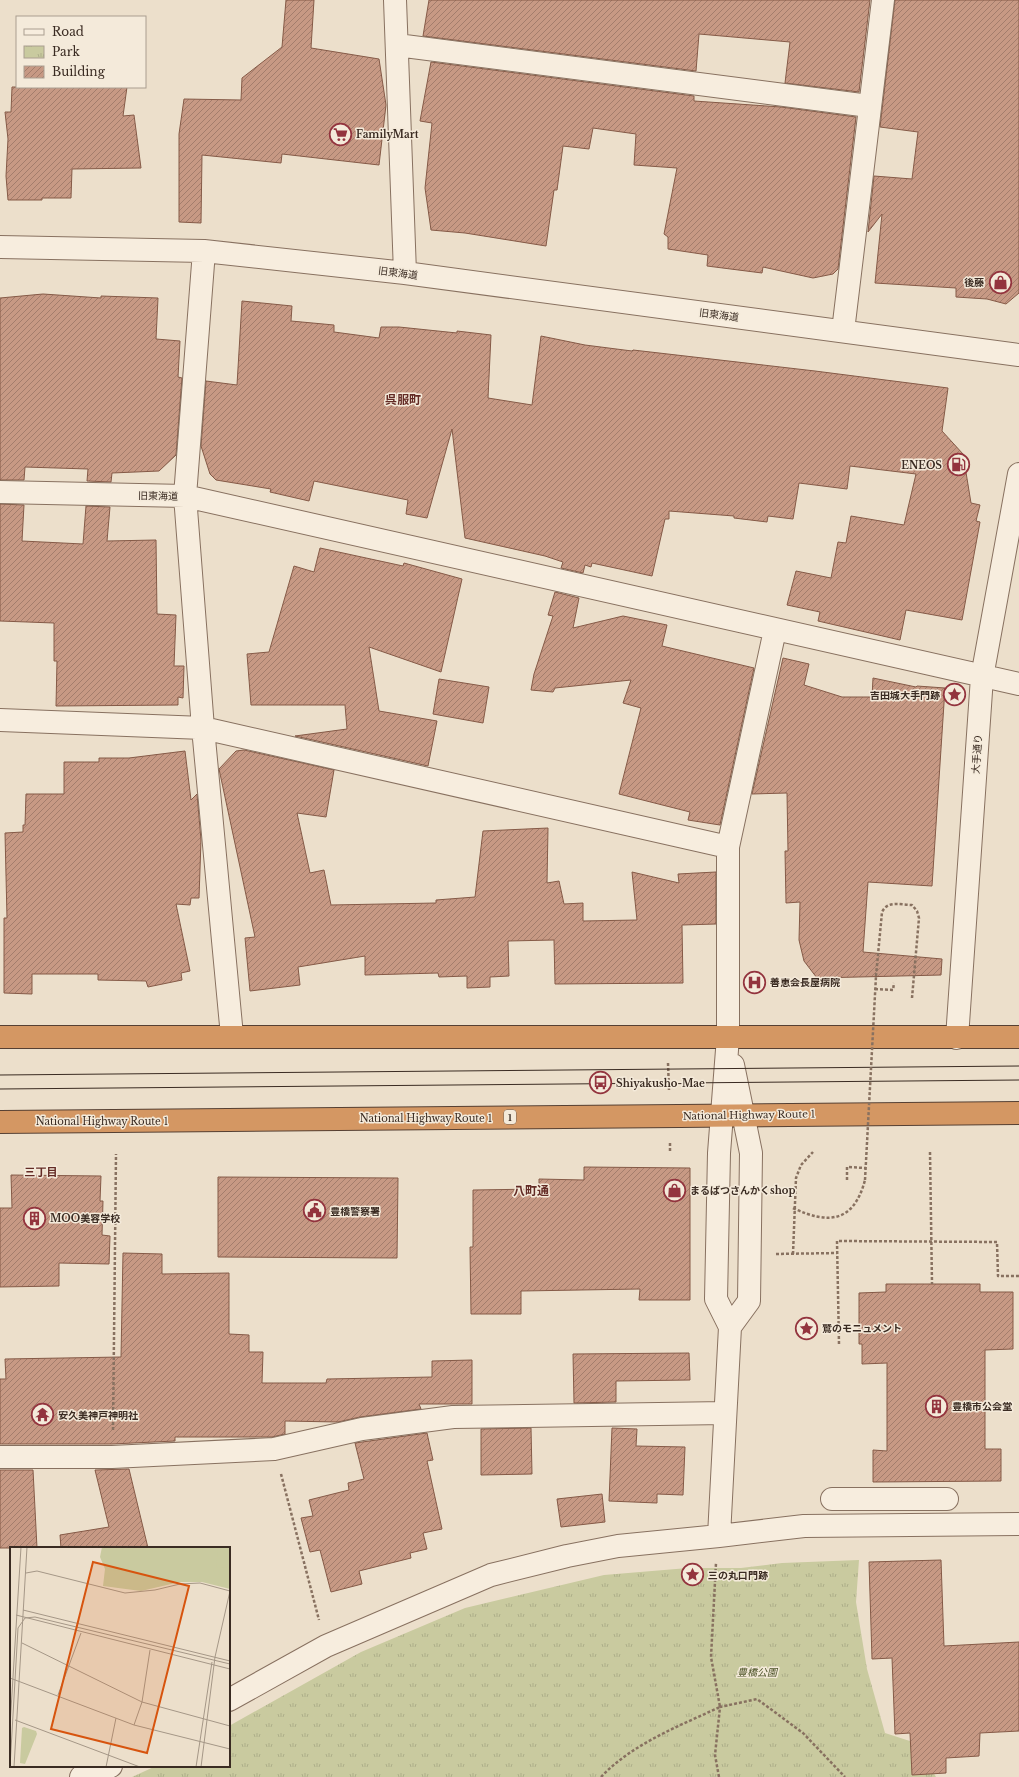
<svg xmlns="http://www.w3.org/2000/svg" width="1019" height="1777" viewBox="0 0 1019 1777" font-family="'Libre Baskerville','Noto Sans JP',serif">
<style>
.park{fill:url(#park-tufts)}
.building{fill:url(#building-hatch);stroke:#855a47}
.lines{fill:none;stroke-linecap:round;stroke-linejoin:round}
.minor-casing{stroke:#887160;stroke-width:24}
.highway-casing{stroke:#564033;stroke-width:24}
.path{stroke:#887160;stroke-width:2.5;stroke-dasharray:3 2;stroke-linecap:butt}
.minor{stroke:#f7edde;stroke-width:22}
.highway{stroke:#d49763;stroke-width:22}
.tram{stroke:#3a2b22;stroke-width:1}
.path-bridge{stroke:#887160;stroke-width:2.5;stroke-dasharray:3 2;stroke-linecap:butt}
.labels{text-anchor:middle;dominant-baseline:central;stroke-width:3;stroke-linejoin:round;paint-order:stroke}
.shield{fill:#f4eada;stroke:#726459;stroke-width:1}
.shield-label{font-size:9px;font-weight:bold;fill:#3a2b22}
.poi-label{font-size:10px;font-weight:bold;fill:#3a2b22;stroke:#f4eada;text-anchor:start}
.street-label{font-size:10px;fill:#3a2b22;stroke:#f4eada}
.park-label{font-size:10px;font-style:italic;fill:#4e552a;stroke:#f4eada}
.neighbourhood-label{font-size:11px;font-weight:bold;fill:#632b25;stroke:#f4eada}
.quarter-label{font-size:12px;font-weight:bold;fill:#632b25;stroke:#f4eada}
.inset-road{fill:none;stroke:#a59787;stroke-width:1}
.view{fill:#d7540e;fill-opacity:0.15;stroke:#d7540e;stroke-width:2}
.inset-edge{fill:none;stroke:#3a2b22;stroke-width:2}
</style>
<defs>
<pattern id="park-tufts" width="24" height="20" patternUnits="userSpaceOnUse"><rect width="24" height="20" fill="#c9ca9f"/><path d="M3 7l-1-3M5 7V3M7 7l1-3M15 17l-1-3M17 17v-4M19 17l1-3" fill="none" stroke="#adae89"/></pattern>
<pattern id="building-hatch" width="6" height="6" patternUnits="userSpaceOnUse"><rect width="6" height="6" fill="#c79984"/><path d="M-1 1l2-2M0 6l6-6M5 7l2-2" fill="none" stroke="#a37d6c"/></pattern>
</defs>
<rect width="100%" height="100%" fill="#ecdfcb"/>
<path class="park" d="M859 1560 856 1602 867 1669 885 1733 916 1743 936 1777H132L156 1766H229V1726L361 1652 465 1608 604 1575 688 1568H741L782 1563Z"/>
<path class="building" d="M286 0H314L311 48 379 59 386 105 379 165 282 154 281 163 202 155 201 223 179 222V134L184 99 241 100 242 78 282 47Z
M429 0H870L859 92 785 83 790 42 699 34 696 71 423 36Z
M895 0H1019V293L1006 304 987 299 956 297V288L875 283 882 214 868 232 874 176 912 179 918 132 880 127Z
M431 62 694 96V101L781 107 856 117 838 269 833 274 813 278 763 267 762 273 707 266 708 255 668 249V237L664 234 677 168 634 165 636 134 593 128 589 149 563 146 557 190H554L546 246 465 233 431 230 425 188 432 123 420 121Z
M12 87H127L123 116 134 115 141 168 72 169 71 198H42V200H8L6 176 8 139 5 112H11Z
M43 294 101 298V296L158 298 156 339 180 341 178 377 182 378 176 455 159 471 112 473 111 482 87 481 88 469 25 467 24 480H0V298Z
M242 301 292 306 291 321 334 325V332L379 338 381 327H399L457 333V331L491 335 488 398 532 405 541 336 585 345 632 351 633 350 815 371 948 388 942 431 963 454 971 503 980 505 976 521 980 522 962 620 906 610 900 640 818 621 820 612 787 605 796 571 831 578 838 542 846 543 851 516 904 525 916 474 850 466 847 489 799 483 793 519 768 516 767 522 734 518V516L669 511V519H665L652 576 592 563 591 567 585 565 583 573 561 568 563 562 545 556 465 538 452 429 427 518 406 514 408 500 314 481 309 501 270 492 271 489 216 480 210 474 201 446 206 381 237 385Z
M0 504 24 505 22 541 83 544 86 506 110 507 107 541 156 540 157 614 176 615 174 666H184L183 698 178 697V705L56 706 57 661H54V623L0 621Z
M320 548 403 566 404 563 462 579 441 672 369 647 379 711 437 721 428 766 295 736 347 729 345 705H251L247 654 269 652 294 566 314 572Z
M555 592 579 598 573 628 623 616 667 625 662 646 754 668 720 825 688 820 690 812 619 794 641 708 623 703 631 680 555 688 553 692 531 690 534 674 553 616 548 615Z
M783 658 809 664 804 685 842 697H872L873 678 916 687 917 686 945 688 932 886 868 882 863 952 942 959 941 975 817 978 804 961 799 940 800 902 786 903 785 851H788L787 793 752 794Z
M439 679 489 687 483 723 433 714Z
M244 750 334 770 326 817 297 813 310 873 324 870 331 905 436 903V900L475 897 483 831 548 828 547 883 559 881 564 904 583 903V921L637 920 632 872 679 883 678 874 716 872V924L682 925 683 983 555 984 554 940 508 941 509 976 490 977V987L467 988V976L439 977 438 973 365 975V956L298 967 300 985 250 991 245 938 255 937 219 769 236 751Z
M185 751 191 800 197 794 201 840 199 898H191L190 905 176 904 190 971 181 973 182 980 148 987 146 981 98 980V974H32V994L4 993V918H7L5 833 23 832V825H25L26 794H64V762H99V758H129Z
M584 1167 690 1168V1300H639L640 1289 521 1291V1314H471L470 1247H473V1190L539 1189V1179L584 1180Z
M11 1175 101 1176 100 1201H103L102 1235 110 1236 109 1264 59 1263V1286L0 1287V1208H12Z
M218 1177 398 1178 397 1258 218 1257Z
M123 1253 162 1254V1274L229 1273V1334L249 1335V1352H263L262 1383H326L327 1379 432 1377V1361L472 1360V1404H419L421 1409 360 1417 338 1422 285 1421V1434L272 1437H175V1441L112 1444H0V1379H6L5 1359 121 1357Z
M886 1284H980V1292H1013V1349L985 1350V1449H1001V1481L873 1482V1450L887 1451V1363L862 1364V1344H859V1293L886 1292Z
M689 1353 690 1380 616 1381V1402L574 1403 573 1354Z
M531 1428 532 1474 481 1475V1429Z
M612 1428 637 1429 636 1446 685 1447 683 1495 657 1494V1503L609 1501Z
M427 1433 433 1460 427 1461 442 1529 423 1533 427 1549 410 1553 411 1558 359 1571 362 1584 331 1592 320 1550 310 1552 301 1518 313 1516 309 1500 349 1490 348 1483 364 1479 355 1443Z
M129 1469 148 1548H61L60 1535 109 1527 95 1470Z
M0 1470H33L37 1548H0Z
M602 1494 605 1522 561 1527 557 1499Z
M941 1560 944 1646 1019 1642V1731L980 1733 979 1756 946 1758V1773L912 1775 910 1733 895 1734 892 1658 872 1659 869 1562Z"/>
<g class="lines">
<defs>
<path id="minor" d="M395 0 405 273
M397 45 869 106
M0 247 204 251 405 273 1019 355
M204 251 185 496 203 728 232 1036
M843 331 883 0
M0 492 185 496 1019 684
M0 720 203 728 728 847
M957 1038 982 677 1019 474
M730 1327 749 1301 751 1153 733 1065
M0 1457H112L274 1449 362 1429 453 1417 725 1413
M832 1499H947
M719 1536 730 1327 716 1299 719 1153 728 1037V847L775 630
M229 1700 326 1646 491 1575 567 1556 618 1546 719 1536 804 1526 1019 1524
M81 1777 100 1772 111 1766"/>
<path id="highway" d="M0 1037H1019
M0 1122 1019 1113"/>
</defs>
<use href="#minor" class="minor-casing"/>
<use href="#highway" class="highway-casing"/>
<path class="path" d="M876 976 882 912C888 900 901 905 912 905L917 911 919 918 912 998
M875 989 893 990 894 983
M668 1063 669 1090
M670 1143V1153
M930 1152 932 1284
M847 1180V1167L866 1168
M793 1208C829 1225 854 1222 865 1180
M776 1254 837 1253
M793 1254 796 1178 801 1165 813 1152
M839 1344 837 1241 997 1242 998 1276H1019
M113 1430 116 1154
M281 1474 319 1620
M601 1777C632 1744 679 1726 720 1707L711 1657 716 1563
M719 1777 715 1755 720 1707 757 1699 803 1733 845 1777"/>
<use href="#minor" class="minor"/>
<use href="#highway" class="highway"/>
<path class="tram" d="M0 1075 1019 1066
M0 1089 1019 1080"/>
<path class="path-bridge" d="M865 1180 876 976"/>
</g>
<defs>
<symbol id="supermarket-ring" viewBox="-11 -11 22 22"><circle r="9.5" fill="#f4eada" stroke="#93343e" stroke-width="1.5"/><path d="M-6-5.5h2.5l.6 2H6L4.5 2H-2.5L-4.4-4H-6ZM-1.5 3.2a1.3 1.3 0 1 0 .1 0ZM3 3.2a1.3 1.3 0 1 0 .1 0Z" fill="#93343e"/></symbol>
<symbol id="shop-ring" viewBox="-11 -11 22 22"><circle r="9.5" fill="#f4eada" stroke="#93343e" stroke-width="1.5"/><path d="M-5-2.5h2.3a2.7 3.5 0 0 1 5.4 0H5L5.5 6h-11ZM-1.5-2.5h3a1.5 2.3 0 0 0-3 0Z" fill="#93343e"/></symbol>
<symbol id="fuel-ring" viewBox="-11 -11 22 22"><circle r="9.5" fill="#f4eada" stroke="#93343e" stroke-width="1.5"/><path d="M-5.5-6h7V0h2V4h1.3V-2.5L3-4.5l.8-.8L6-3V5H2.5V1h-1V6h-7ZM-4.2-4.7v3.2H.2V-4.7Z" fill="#93343e"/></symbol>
<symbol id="sight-ring" viewBox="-11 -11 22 22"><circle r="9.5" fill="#f4eada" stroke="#93343e" stroke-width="1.5"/><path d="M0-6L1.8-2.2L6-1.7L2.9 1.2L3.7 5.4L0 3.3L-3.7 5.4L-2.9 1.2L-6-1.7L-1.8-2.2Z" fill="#93343e"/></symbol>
<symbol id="hospital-ring" viewBox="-11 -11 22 22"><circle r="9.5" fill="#f4eada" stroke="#93343e" stroke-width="1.5"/><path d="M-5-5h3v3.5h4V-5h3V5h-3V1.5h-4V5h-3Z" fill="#93343e"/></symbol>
<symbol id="bus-ring" viewBox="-11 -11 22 22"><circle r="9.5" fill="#f4eada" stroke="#93343e" stroke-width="1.5"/><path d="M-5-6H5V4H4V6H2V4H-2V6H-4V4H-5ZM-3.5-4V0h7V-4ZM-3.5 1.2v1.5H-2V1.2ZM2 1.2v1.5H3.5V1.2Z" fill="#93343e"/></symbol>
<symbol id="civic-ring" viewBox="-11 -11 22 22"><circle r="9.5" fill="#f4eada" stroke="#93343e" stroke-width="1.5"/><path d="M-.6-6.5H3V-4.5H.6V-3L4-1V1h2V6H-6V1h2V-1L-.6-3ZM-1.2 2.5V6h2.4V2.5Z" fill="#93343e"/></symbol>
<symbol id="building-ring" viewBox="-11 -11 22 22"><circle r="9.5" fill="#f4eada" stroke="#93343e" stroke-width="1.5"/><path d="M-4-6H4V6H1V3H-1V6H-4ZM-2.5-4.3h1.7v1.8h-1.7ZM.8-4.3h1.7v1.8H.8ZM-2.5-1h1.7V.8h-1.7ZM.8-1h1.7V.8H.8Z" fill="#93343e"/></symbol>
<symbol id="temple-ring" viewBox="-11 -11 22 22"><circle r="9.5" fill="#f4eada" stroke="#93343e" stroke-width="1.5"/><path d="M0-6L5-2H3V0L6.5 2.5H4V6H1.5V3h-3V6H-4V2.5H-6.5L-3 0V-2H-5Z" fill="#93343e"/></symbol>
</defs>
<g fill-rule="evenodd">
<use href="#supermarket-ring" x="328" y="122" width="25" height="25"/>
<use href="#shop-ring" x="988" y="270" width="25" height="25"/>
<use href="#fuel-ring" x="946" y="452" width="25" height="25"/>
<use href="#sight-ring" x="942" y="682" width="25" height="25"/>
<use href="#hospital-ring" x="742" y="970" width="25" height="25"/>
<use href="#bus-ring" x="588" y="1070" width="25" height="25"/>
<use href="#shop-ring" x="662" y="1178" width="25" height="25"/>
<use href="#civic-ring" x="302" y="1198" width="25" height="25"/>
<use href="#building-ring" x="22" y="1206" width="25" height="25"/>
<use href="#sight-ring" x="794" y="1316" width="25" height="25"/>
<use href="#building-ring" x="924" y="1394" width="25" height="25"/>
<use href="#temple-ring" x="30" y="1402" width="25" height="25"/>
<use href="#sight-ring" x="680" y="1562" width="25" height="25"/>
</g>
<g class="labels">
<rect class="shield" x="504" y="1110" width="12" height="14" rx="3"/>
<g class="shield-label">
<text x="510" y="1117">1</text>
</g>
<g class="poi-label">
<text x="356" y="134">FamilyMart</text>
<text x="984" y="282" text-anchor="end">後藤</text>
<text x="942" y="465" text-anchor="end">ENEOS</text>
<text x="940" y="695" text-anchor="end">吉田城大手門跡</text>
<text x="770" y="982">善恵会長屋病院</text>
<text x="616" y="1083">Shiyakusho-Mae</text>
<text x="690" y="1190">まるばつさんかくshop</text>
<text x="330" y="1211">豊橋警察署</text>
<text x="50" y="1218">MOO美容学校</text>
<text x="822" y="1328">鷲のモニュメント</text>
<text x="952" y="1406">豊橋市公会堂</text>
<text x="58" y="1415">安久美神戸神明社</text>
<text x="708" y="1575">三の丸口門跡</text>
</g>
<g class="street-label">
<text transform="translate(398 273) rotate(7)">旧東海道</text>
<text transform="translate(719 315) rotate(7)">旧東海道</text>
<text transform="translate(158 496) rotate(1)">旧東海道</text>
<text transform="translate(977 754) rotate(-86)">大手通り</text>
<text transform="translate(749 1115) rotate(-1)">National Highway Route 1</text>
<text x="426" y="1118">National Highway Route 1</text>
<text x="102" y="1121">National Highway Route 1</text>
</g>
<g class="park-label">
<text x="757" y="1672">豊橋公園</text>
</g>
<g class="neighbourhood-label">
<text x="41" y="1172">三丁目</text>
</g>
<g class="quarter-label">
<text x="403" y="399">呉服町</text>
<text x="531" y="1190">八町通</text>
</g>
</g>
<g transform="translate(10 1547)">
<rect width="220" height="220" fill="#ecdfcb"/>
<path d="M92 0H220V42L192 35H170L131 44 93 39 95 22 90 10ZM14 180 26 184 27 187 15 217 10 216 12 181Z" fill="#c9ca9f"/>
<path d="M208 0H220V21L206 20Z" fill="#c9ca9f"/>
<path class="inset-road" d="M16 26 27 24 115 46 145 43 170 37 190 36 220 44M13 63 220 114M6 68 220 122M12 96 132 155 220 179M0 131 124 178 220 202M48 148 71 86M5 173 130 220M124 178 132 155 140 103M0 179 11 0M0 220 8 81 15 71 25 70 220 117M4 220 17 0M96 220 106 171M186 220 202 115M191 220 205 110 220 44"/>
<path class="view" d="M83 15 179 39 137 206 41 182Z"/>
<rect width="220" height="220" class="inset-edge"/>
</g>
<rect x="16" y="16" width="130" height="72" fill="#f4eada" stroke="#aa9e90"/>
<rect x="24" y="29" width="20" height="6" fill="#f7edde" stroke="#aa9e90"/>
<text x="52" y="36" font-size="12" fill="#3a2b22">Road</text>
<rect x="24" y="46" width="20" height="12" fill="url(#park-tufts)" stroke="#aa9e90"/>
<text x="52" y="56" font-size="12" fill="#3a2b22">Park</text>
<rect x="24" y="66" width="20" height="12" fill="url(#building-hatch)" stroke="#aa9e90"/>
<text x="52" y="76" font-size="12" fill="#3a2b22">Building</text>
</svg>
